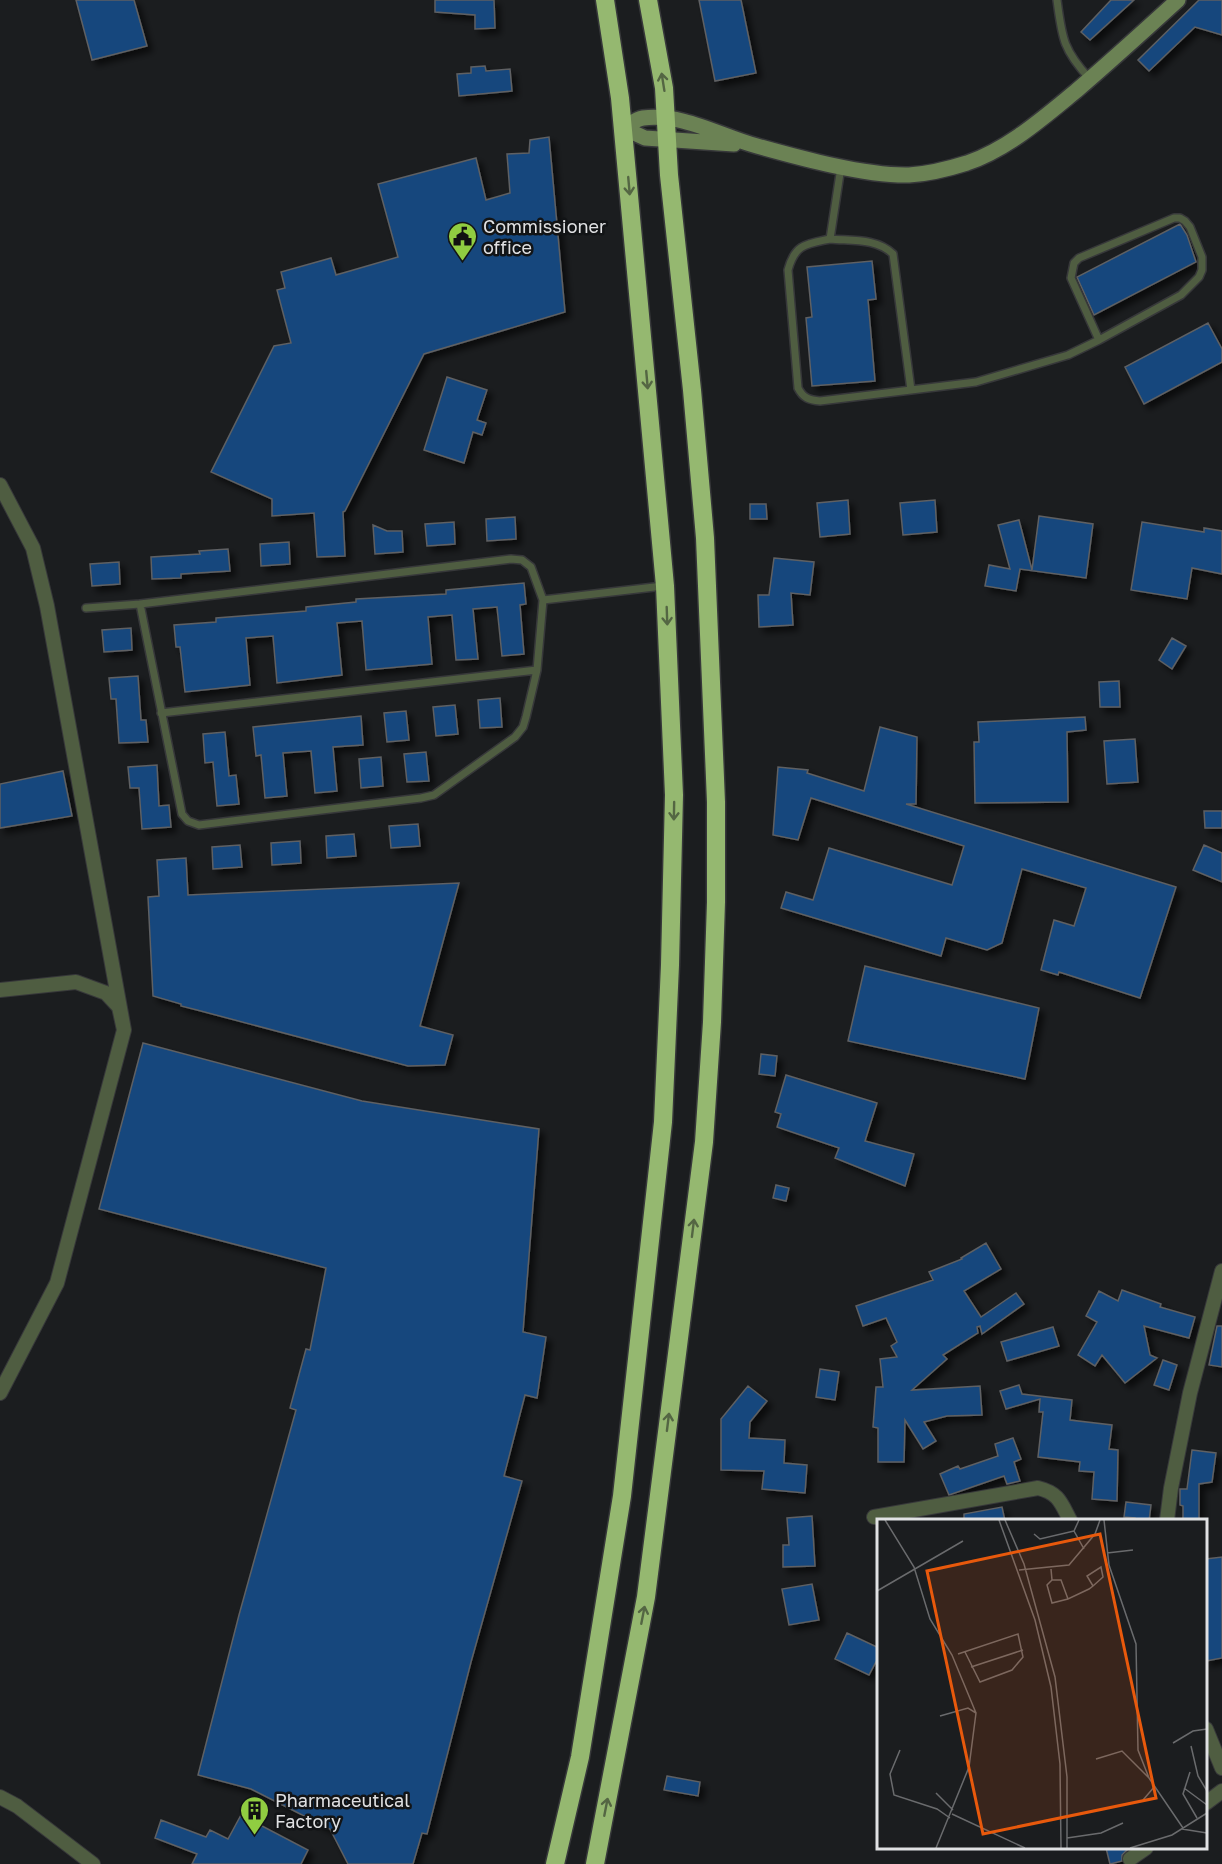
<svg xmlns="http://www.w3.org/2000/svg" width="1222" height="1864" viewBox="0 0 1222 1864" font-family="'Golos Text',sans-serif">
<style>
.building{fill:#15477d;stroke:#5e6063;stroke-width:1.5;filter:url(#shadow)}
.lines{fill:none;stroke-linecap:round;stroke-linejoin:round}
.lane-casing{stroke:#37383a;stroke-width:10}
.street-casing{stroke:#37383a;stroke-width:16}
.secondary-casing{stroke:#37383a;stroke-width:18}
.highway-casing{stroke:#37383a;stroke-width:21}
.lane{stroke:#4f5d41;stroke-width:7}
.street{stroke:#4f5d41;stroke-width:14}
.secondary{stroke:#6b8254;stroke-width:15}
.highway{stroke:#95b870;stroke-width:18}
.oneway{stroke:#546643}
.labels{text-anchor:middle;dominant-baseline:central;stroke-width:5;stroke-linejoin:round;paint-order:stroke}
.poi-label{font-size:18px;fill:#e0e1e3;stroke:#121416;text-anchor:start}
.inset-road{fill:none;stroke:#6a6b6d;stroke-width:1.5}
.view{fill:#e8590c;fill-opacity:0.15;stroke:#e8590c;stroke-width:3}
.inset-edge{fill:none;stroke:#e0e1e3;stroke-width:3}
</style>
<defs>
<filter id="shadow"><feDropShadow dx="5" dy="5" stdDeviation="3" flood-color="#0009"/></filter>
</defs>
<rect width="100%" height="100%" fill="#1b1d1f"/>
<path class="building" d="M76 0H134L147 46 92 60Z
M435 0H494L495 28 475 29V15L435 12Z
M699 0H741L756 73 715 81Z
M1111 0H1134L1090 40 1081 32Z
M1199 0H1222V35L1195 27 1149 71 1138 60Z
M485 66 486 71 510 69 512 91 459 96 457 74 471 73V67Z
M549 137 565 312 424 354 345 511 343 512 345 556 317 557 314 513 272 516V499L211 472 274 346 291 343 277 290 285 288 281 272 331 258 336 275 398 257 378 184 476 158 486 200 510 193 507 154 529 153 530 140Z
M1180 224 1187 235 1196 262 1094 315 1077 277Z
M872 261 876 299 868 300 875 381 812 386 806 318 812 317 807 267Z
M1208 323 1222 349V362L1144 404 1125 367Z
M447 377 487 390 477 420 486 423 482 435 473 432 464 463 424 450Z
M848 500 850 534 820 537 817 503Z
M935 500 937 532 903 535 900 503Z
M750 504H766L767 519H750Z
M1039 516 1093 524 1086 578 1020 569 1016 591 985 586 989 565 1010 569 998 525 1019 520 1032 570Z
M515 517 516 539 487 541 486 519Z
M454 522 455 544 427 546 425 524Z
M1142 522 1204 532V528L1222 531V574L1192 568 1187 599 1131 590Z
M373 525 387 531H402L403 552 375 554Z
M289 542 290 564 261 566 260 544Z
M228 549 230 571 181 574V578L152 579 151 557 200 554 199 551Z
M774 558 814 562 810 595 791 593 793 625 759 627 758 595H769Z
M119 562 120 584 92 586 90 564Z
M524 583 526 604 520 605 524 654 502 656 497 607 473 609 478 659 456 660 452 615 428 617 432 664 366 670 362 621 337 623 342 675 277 683 273 636 246 638 250 685 185 692 180 647H176L174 625 216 622V618L306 611V607L356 602V599L446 594V590Z
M131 628 132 650 104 652 102 630Z
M1172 638 1186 646 1172 669 1159 660Z
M138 676 141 720H146L148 742 119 743 116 699H111L109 678Z
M1119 681 1120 707H1100L1099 682Z
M500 698 502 727 480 728 478 700Z
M455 705 458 734 436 736 433 707Z
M406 711 409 740 387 742 384 713Z
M361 716 363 745 333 747 337 791 315 793 311 751 283 753 287 796 265 798 261 755 256 756 253 727Z
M1085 717 1086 730 1067 732 1068 802 975 803 974 742H979L978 722Z
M880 727 917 737 916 804H906L1176 887 1140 998 1059 972 1058 975 1041 970 1054 920 1074 926 1086 888 1022 869 1002 943 987 950 946 938 941 956 781 908 786 892 813 900 829 848 952 885 964 846 811 798 798 840 773 835 778 767 808 770 807 773 864 791Z
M225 732 229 776 236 775 239 804 217 806 213 762 205 763 203 734Z
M1135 739 1138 782 1107 784 1104 741Z
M426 752 429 781 407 782 404 754Z
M381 757 383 786 361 788 359 759Z
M157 765 159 806 169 805 171 827 142 829 139 788H130L128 767Z
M63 771 72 816 0 828V784Z
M1204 811H1222V828H1205Z
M418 824 420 846 391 848 389 826Z
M354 834 356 856 327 858 326 836Z
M300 841 301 863 272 865 271 843Z
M240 845 242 867 213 869 212 847Z
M1204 845 1222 853V882L1193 870Z
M186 858 188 895 459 883 420 1026 453 1035 445 1065 408 1066 197 1010 181 1006V1004L153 996 148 897 159 896 157 860Z
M865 966 1039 1008 1025 1079 848 1041Z
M143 1043 362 1101 539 1129 523 1332 546 1337 537 1398 525 1395 504 1476 522 1481 471 1662 427 1834 422 1833 413 1864H348L330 1829 251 1789 198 1775 239 1615 296 1410 290 1408 306 1349 310 1350 326 1268 99 1209Z
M761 1054 777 1056 775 1076 759 1074Z
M786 1075 877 1103 865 1141 914 1154 905 1186 835 1158 839 1148 777 1127 781 1114 775 1112Z
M776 1185 789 1188 786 1201 773 1198Z
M986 1243 1001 1269 964 1291 981 1317 1016 1293 1024 1304 982 1334 980 1326 977 1327 978 1333 943 1355 947 1359 912 1390 980 1386 982 1415 947 1416 924 1422 936 1441 923 1449 905 1420 904 1462H878V1428L873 1427 876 1387H883L880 1359 897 1357 891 1346 897 1342 886 1318 863 1326 856 1306 933 1280 929 1272 962 1259 961 1258Z
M1122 1290 1161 1304 1160 1307 1195 1317 1189 1338 1144 1326 1150 1355 1157 1358 1125 1383 1102 1355 1095 1366 1078 1355 1097 1322 1086 1316 1099 1291 1118 1301Z
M1217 1326H1222V1367L1209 1365Z
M1053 1327 1059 1346 1007 1361 1001 1342Z
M1163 1360 1177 1365 1169 1390 1154 1385Z
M820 1369 839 1372 835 1400 816 1397Z
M1019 1385 1022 1394 1072 1400 1070 1420 1112 1425 1109 1449 1118 1450 1117 1501 1092 1499 1094 1472 1079 1471 1080 1462 1038 1457 1043 1412H1039L1040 1399 1006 1409 1000 1391Z
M748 1386 767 1401 750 1422 749 1438 785 1440 784 1463 807 1465 805 1493 762 1489 764 1471 721 1470V1419Z
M1013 1438 1021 1459 1014 1462 1020 1481 1007 1484 1004 1476 949 1495 940 1474 958 1466 960 1469 998 1456 995 1444Z
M1192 1450 1216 1453 1212 1482 1199 1484V1521H1183V1506L1180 1505V1489H1187Z
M1126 1502 1151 1505 1149 1521H1135V1518L1124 1517Z
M1002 1507 1005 1521H964V1514Z
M812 1516 815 1566 783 1567V1545H789L787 1518Z
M1222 1557V1658L1206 1661V1559Z
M812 1584 819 1620 789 1625 782 1589Z
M847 1633 879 1648V1656L869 1675 835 1659Z
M667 1776 700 1782 698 1796 664 1790Z
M241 1815 308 1850 301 1864H192L197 1854 155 1838 161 1820 206 1837 210 1830 228 1839Z
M1106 1848H1126L1127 1850 1122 1855V1861L1110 1864Z"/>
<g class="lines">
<defs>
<path id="lane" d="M1057 0C1062 38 1063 50 1090 79
M841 167 830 239C852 241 876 238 893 254L911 390 976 382 1068 355 1099 340 1181 295 1199 277 1202 270V257L1190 227 1185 221 1180 218H1174L1079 258 1074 263 1071 278 1099 340
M830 239C806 244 795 244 788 270L798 388C803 398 809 400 820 401L911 390
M543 600 663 586
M86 608 140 604 511 559 522 560 531 567 543 600 537 670 526 717 523 727 515 737 434 795 421 798 199 825 188 821 182 814 140 604
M161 713 537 670"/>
<path id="street" d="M0 485 33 548 47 606 124 1030
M0 990 76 982 106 993 119 1007 124 1030 57 1283 0 1393
M874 1517 1038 1488C1059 1493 1061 1503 1070 1520
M1167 1520 1171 1488 1190 1393 1222 1271
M1206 1729 1222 1768
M0 1797 17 1806 93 1864
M1206 1803 1222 1791
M1130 1859 1146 1848"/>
<path id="secondary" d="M623 128C629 125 636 119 643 118 683 113 720 136 757 146 800 158 865 176 909 175 928 174 948 169 967 163 1008 149 1043 118 1076 91 1111 61 1144 31 1178 0
M623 128 645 138 734 144"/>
<path id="highway" d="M555 1864 580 1757 622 1496 663 1122 670 965 674 795 665 586 620 98 605 0
M595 1864 646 1597 704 1142 712 1022 716 902V802L705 538 692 390 669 175 664 88 648 0"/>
</defs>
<use href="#lane" class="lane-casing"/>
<use href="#street" class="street-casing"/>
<use href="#secondary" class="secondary-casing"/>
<use href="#highway" class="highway-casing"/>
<use href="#lane" class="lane"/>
<use href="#street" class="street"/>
<use href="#secondary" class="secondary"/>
<use href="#highway" class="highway"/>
</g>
<defs><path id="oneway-shaft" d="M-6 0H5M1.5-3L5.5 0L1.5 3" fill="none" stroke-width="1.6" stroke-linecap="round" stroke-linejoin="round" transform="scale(1.5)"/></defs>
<g class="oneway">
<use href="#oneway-shaft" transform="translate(663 82) rotate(-99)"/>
<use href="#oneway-shaft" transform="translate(629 186) rotate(85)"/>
<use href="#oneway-shaft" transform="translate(647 380) rotate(85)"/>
<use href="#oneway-shaft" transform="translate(667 616) rotate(88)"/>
<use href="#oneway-shaft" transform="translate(674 811) rotate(91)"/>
<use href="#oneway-shaft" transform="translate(693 1228) rotate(-83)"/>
<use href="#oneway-shaft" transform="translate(668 1422) rotate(-83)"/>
<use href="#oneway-shaft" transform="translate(643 1615) rotate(-79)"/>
<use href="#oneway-shaft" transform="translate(606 1807) rotate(-79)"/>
</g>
<defs>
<symbol id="civic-pin" viewBox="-11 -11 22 30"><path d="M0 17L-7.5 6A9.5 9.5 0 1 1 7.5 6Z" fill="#90cd41" stroke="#121416"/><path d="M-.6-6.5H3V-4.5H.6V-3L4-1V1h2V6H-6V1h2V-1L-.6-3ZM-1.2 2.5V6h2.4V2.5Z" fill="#111"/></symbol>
<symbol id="building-pin" viewBox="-11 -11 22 30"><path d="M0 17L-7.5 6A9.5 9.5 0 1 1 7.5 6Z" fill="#90cd41" stroke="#121416"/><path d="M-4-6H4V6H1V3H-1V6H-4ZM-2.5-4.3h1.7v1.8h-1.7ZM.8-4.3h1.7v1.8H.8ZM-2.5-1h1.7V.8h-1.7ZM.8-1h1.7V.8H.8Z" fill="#111"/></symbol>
</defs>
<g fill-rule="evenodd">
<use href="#civic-pin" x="446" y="220" width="33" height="45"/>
<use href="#building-pin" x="238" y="1794" width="33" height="45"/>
</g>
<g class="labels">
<g class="poi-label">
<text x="483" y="226">Commissioner<tspan x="483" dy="21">office</tspan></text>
<text x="275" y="1800">Pharmaceutical<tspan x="275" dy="21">Factory</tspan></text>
</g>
</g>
<g transform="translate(877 1519)">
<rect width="330" height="330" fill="#1b1d1f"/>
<path class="inset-road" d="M8 1 37 48 53 100 75 136 99 194M122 1 158 101 174 168 183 245 184 329M128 1 147 45 178 158 190 258V329M202 1 197 12 207 30M227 1 232 46 259 125 261 231 272 259M157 15 163 20 197 12M230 34 256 31M174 50 175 61H184L191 80 212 70 216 67 226 58 224 48 210 57 216 67M142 51 192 46 218 15 223 1M175 61 170 66 175 84 191 80M0 72 86 22M81 135 141 115 146 138 135 151 103 163 88 133M94 148 146 131M296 224 316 212 330 210M314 227 321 257 330 272M23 231 13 255 17 276 60 290 73 299M219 240 245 232 272 259 306 309M313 253 306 275 320 299M307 269 330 286M59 274 76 291M266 281 278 267M75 295 148 329M305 310 330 314M190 319 224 314 246 304M59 329 92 248 99 194 91 189 63 197M253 329 295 316 330 294"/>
<path class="view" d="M223 15 279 279 106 315 50 52Z"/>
<rect width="330" height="330" class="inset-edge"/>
</g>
</svg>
